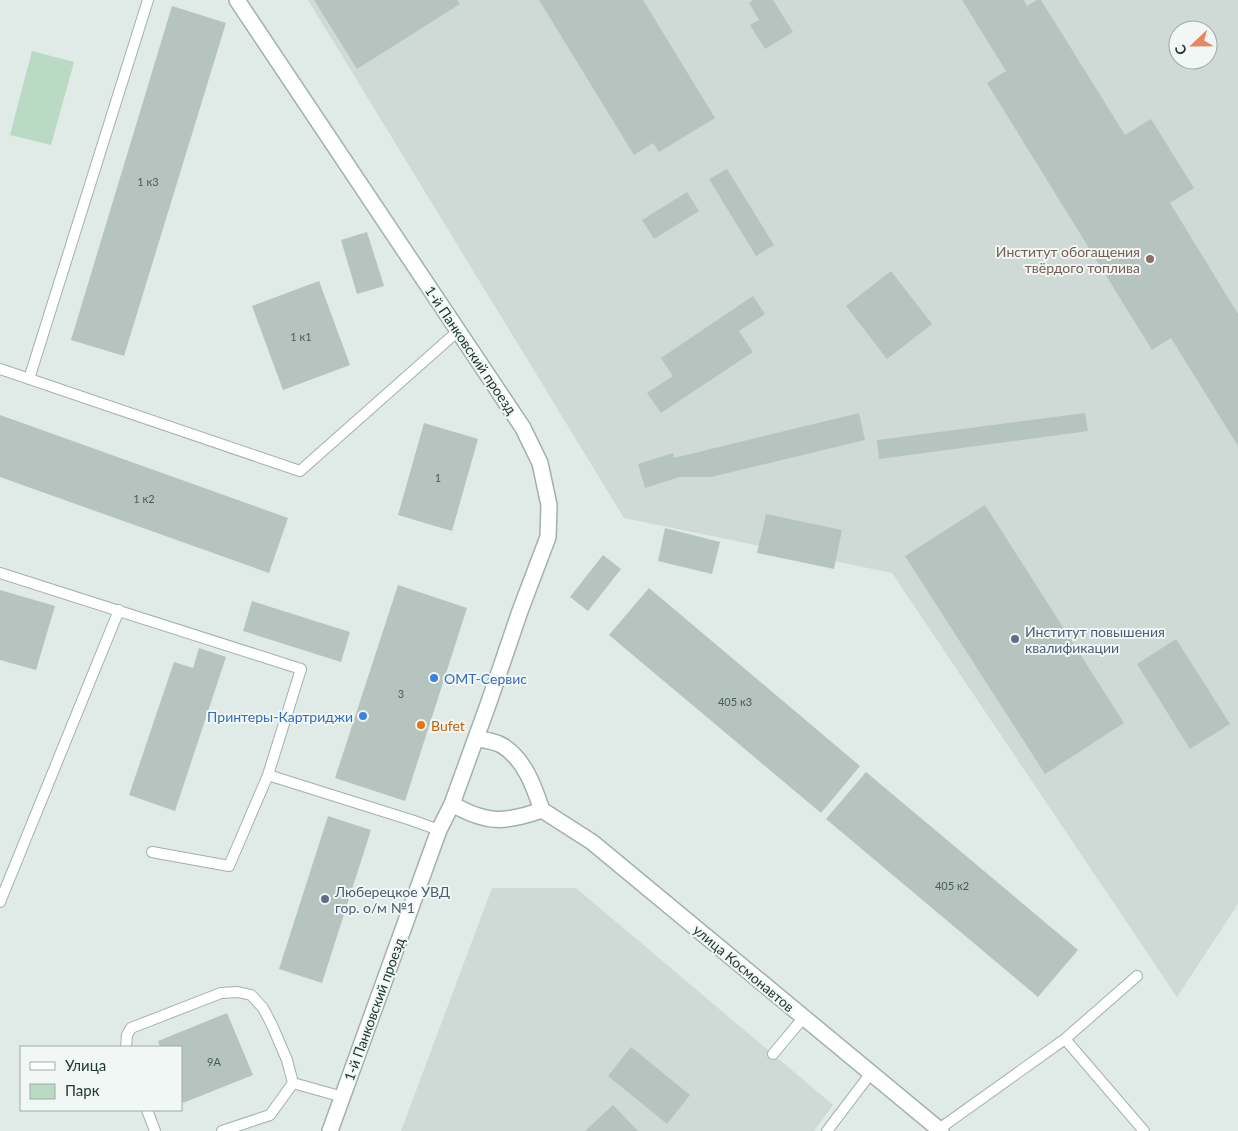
<svg xmlns="http://www.w3.org/2000/svg" width="1238" height="1131" viewBox="0 0 1238 1131" font-family="Lato,sans-serif">
<style>
.built{fill:#cfd9d5;fill-rule:evenodd}
.green{fill:#badac4}
.building{fill:#b6c4bf}
.lines{fill:none;stroke-linecap:round;stroke-linejoin:round}
.service-casing{stroke:#a3b1ad;stroke-width:12}
.tertiary-casing{stroke:#a3b1ad;stroke-width:18}
.service{stroke:#fff;stroke-width:10}
.tertiary{stroke:#fff;stroke-width:15}
.education-dot{fill:#8d6e63;stroke:#f0f7f4;stroke-width:2}
.service-dot{fill:#5c6f8a;stroke:#f0f7f4;stroke-width:2}
.shop-dot{fill:#3f7fe0;stroke:#f0f7f4;stroke-width:2}
.food-dot{fill:#e8710a;stroke:#f0f7f4;stroke-width:2}
.labels{text-anchor:middle;dominant-baseline:central;stroke-width:4;stroke-linejoin:round;paint-order:stroke}
.number-label{font-size:11px;fill:#475c56}
.education-label{font-size:14px;fill:#785e54;stroke:#f0f7f4;text-anchor:end}
.street-label{font-size:14px;fill:#223933;stroke:#f0f7f4}
.service-label{font-size:14px;fill:#4e5e75;stroke:#f0f7f4;text-anchor:start}
.shop-label{font-size:14px;fill:#366cbe;stroke:#f0f7f4;text-anchor:start}
.food-label{font-size:14px;fill:#c56008;stroke:#f0f7f4;text-anchor:start}
</style>
<rect width="100%" height="100%" fill="#e0eae6"/>
<path class="built" d="M308 0H1238V904L1177 997 892 573 624 518ZM1178 30H1208V60H1178Z
M492 888H576L833 1105 814 1131H401Z"/>
<path class="green" d="M32 51 74 62 51 145 10 135Z"/>
<path class="building" d="M314 0H457L460 4 357 69Z
M539 0H643L715 118 659 152 653 143 634 155Z
M753 0H773L793 32 765 49 750 25 759 20 749 3Z
M962 0H1024L1027 6 1037 0H1041L1125 135 1151 119 1194 188 1170 203 1238 314V446L1171 338 1152 350 987 83 1006 71Z
M172 6 226 23 124 356 71 340Z
M727 169 774 245 756 256 709 179Z
M687 192 699 211 654 239 642 220Z
M367 232 384 286 357 294 341 240Z
M891 271 932 324 887 359 846 306Z
M319 281 350 365 283 390 252 306Z
M753 296 765 314 739 331 753 352 661 413 647 393 673 376 661 358Z
M859 413 865 440 711 477H680L645 488 638 464 673 453 674 458Z
M1085 413 1088 431 879 459 877 440Z
M0 415 288 518 269 573 0 477Z
M424 423 478 439 452 531 398 515Z
M985 505 1124 723 1045 774 905 556Z
M766 514 842 530 834 569 757 553Z
M665 528 720 542 712 574 658 561Z
M603 555 621 569 588 611 570 597Z
M398 585 467 608 405 801 335 778Z
M649 588 860 766 821 813 609 635Z
M0 590 55 606 36 670 0 660Z
M252 601 350 632 341 662 243 631Z
M1176 639 1230 724 1190 749 1137 664Z
M199 648 226 657 175 811 129 795 174 662 193 668Z
M866 772 1078 950 1038 997 826 819Z
M328 816 371 830 322 983 279 969Z
M227 1013 253 1075 183 1103 181 1099V1047H160L158 1041Z
M631 1047 690 1095 667 1124 608 1076Z
M613 1105 638 1131H585Z"/>
<g class="lines">
<defs>
<path id="service" d="M0 369 300 471 458 331
M29 379 148 0
M0 573 301 669 268 775
M152 852 229 866 268 775 411 820 439 830
M0 902 119 610
M1137 976 1065 1039 1144 1131
M126 1047 127 1035 131 1028 221 993 238 992 251 995 263 1008 271 1023 287 1060 293 1083 270 1115 222 1131
M773 1054 804 1017
M293 1083 343 1097
M147 1110 155 1131
M939 1129 1065 1039
M827 1131 871 1073"/>
<path id="tertiary" d="M237 0 523 428 540 463 549 505 548 537 520 611 489 702 452 804 439 830 330 1131
M476 739C485 740 495 741 503 746 525 760 534 787 542 810
M452 804C487 824 505 823 542 810
M542 810 592 842 941 1131"/>
</defs>
<use href="#service" class="service-casing"/>
<use href="#tertiary" class="tertiary-casing"/>
<use href="#service" class="service"/>
<use href="#tertiary" class="tertiary"/>
</g>
<circle class="education-dot" cx="1150" cy="259" r="5"/>
<g class="service-dot">
<circle cx="1015" cy="639" r="5"/>
<circle cx="325" cy="899" r="5"/>
</g>
<g class="shop-dot">
<circle cx="434" cy="678" r="5"/>
<circle cx="363" cy="716" r="5"/>
</g>
<circle class="food-dot" cx="421" cy="725" r="5"/>
<g class="labels">
<g class="number-label">
<text x="148" y="181">1 к3</text>
<text x="301" y="336">1 к1</text>
<text x="438" y="477">1</text>
<text x="144" y="498">1 к2</text>
<text x="401" y="693">3</text>
<text x="735" y="701">405 к3</text>
<text x="952" y="885">405 к2</text>
<text x="214" y="1061">9А</text>
</g>
<g class="education-label">
<text x="1140" y="251">Институт обогащения<tspan x="1140" dy="16">твёрдого топлива</tspan></text>
</g>
<g class="street-label">
<text transform="translate(471 350) rotate(56)">1-й Панковский проезд</text>
<text transform="translate(744 968) rotate(40)">улица Космонавтов</text>
<text transform="translate(374 1009) rotate(-70)">1-й Панковский проезд</text>
</g>
<g class="service-label">
<text x="1025" y="631">Институт повышения<tspan x="1025" dy="16">квалификации</tspan></text>
<text x="335" y="891">Люберецкое УВД<tspan x="335" dy="16">гор. о/м №1</tspan></text>
</g>
<g class="shop-label">
<text x="444" y="678">ОМТ-Сервис</text>
<text x="353" y="716" text-anchor="end">Принтеры-Картриджи</text>
</g>
<g class="food-label">
<text x="431" y="725">Bufet</text>
</g>
</g>
<rect x="20" y="1046" width="162" height="65" fill="#f0f7f4" stroke="#9eaba7"/>
<rect x="30" y="1062" width="25" height="8" fill="#ffffff" stroke="#9eaba7"/>
<text x="65" y="1071" font-size="15" fill="#223933">Улица</text>
<rect x="30" y="1084" width="25" height="15" fill="#badac4" stroke="#9eaba7"/>
<text x="65" y="1096" font-size="15" fill="#223933">Парк</text>
<g transform="translate(1193 45) rotate(248)"><circle r="24" fill="#f0f7f4" stroke="#9eaba7"/>
<path d="M0-4L9 19L0 12L-9 19Z" fill="#e78661"/>
<text y="-8" font-size="14" font-weight="bold" text-anchor="middle" fill="#223933">С</text>
</g>
</svg>
